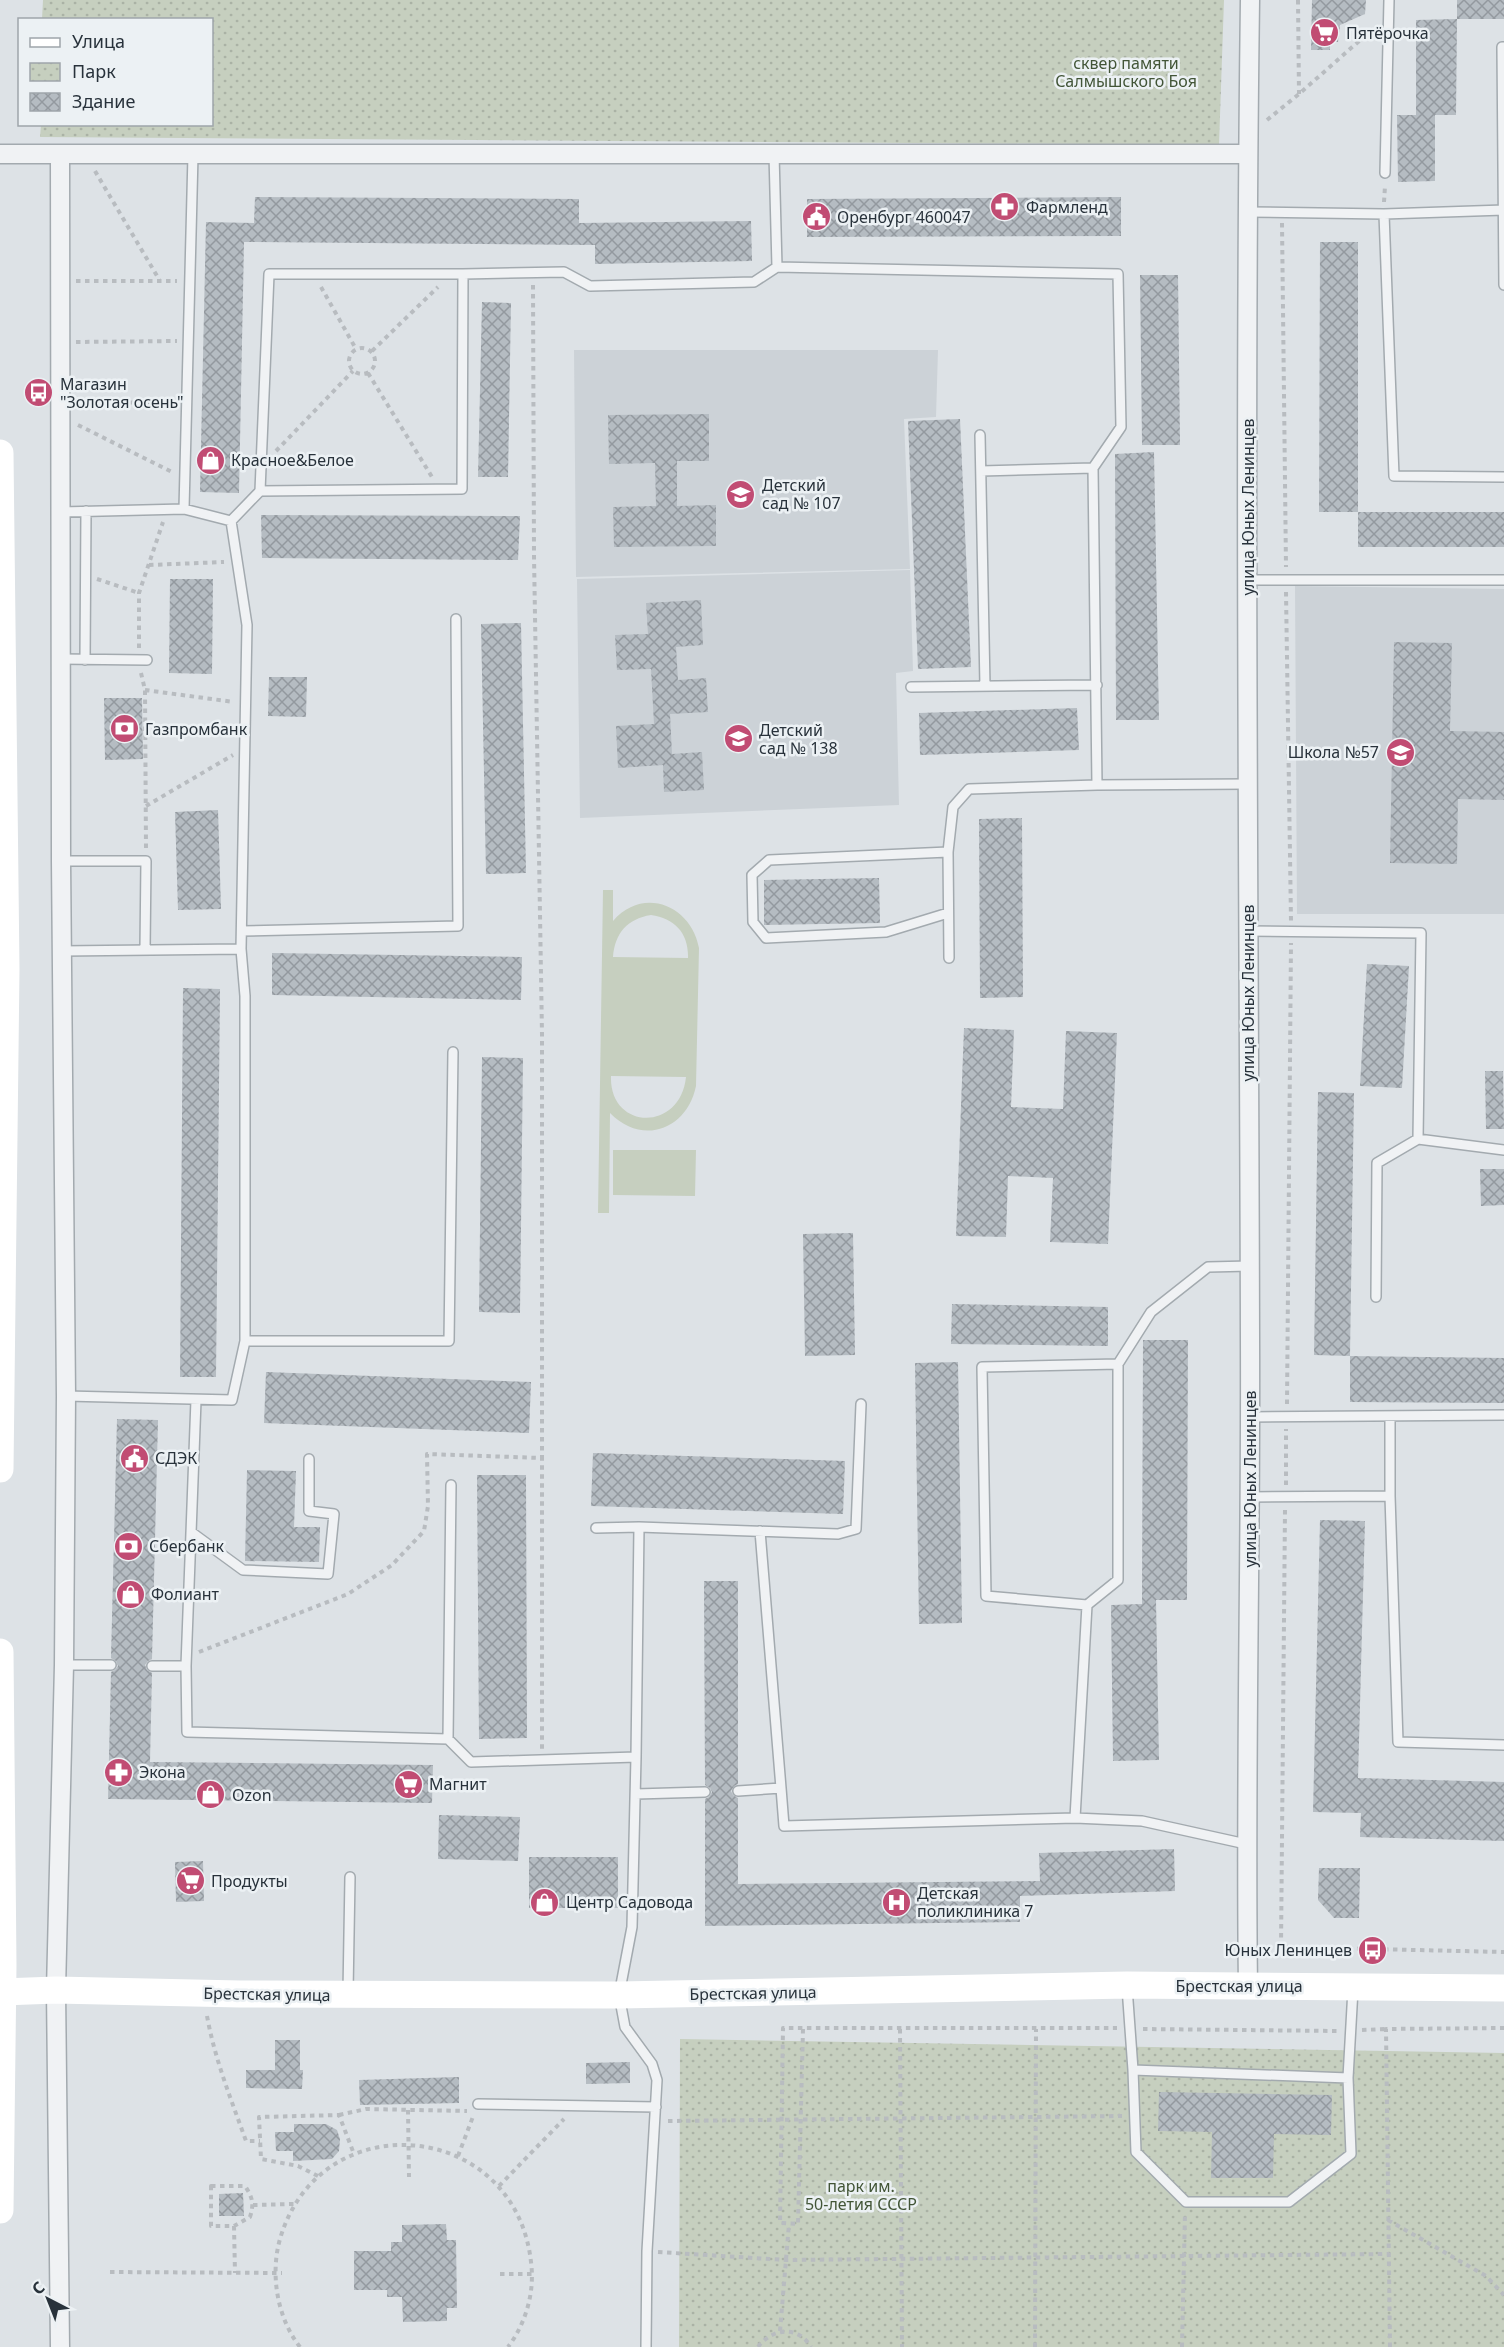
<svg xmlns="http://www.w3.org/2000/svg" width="1504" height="2347" viewBox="0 0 1504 2347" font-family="'Noto Sans',sans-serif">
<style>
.built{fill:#ccd2d7}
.park{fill:url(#park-dots)}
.pitch{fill:#c6cfbf;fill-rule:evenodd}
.building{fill:url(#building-cross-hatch)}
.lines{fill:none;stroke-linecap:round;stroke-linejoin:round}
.lane-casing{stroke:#a3aaaf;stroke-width:12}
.street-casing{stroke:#a3aaaf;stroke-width:21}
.path{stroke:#b8bcc0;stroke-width:4;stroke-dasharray:4.5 4.5;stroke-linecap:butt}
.lane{stroke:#f0f2f4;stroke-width:9}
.street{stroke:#f0f2f4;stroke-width:18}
.secondary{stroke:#fff;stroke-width:27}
.labels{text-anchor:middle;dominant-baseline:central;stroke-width:5;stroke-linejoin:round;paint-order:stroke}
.poi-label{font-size:16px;fill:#28323b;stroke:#ecf1f4;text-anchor:start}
.park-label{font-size:16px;fill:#425537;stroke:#ecf1f4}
.street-label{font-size:16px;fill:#28323b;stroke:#ecf1f4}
</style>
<defs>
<pattern id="park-dots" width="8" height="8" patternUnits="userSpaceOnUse" patternTransform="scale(1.5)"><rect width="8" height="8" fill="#c6cfbf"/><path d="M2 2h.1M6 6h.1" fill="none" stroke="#aab2a5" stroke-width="1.8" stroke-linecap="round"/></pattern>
<pattern id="building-cross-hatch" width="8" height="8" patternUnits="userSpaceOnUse" patternTransform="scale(1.5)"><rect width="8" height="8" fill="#b5bcc2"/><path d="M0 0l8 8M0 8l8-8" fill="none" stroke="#93999f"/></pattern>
</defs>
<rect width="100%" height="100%" fill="#dde2e6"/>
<path class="built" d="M574 350H938L936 417 904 419 910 569 576 577Z
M910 570 913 671 896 673 899 805 580 818 577 579Z
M1295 586 1504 589V914H1297Z"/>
<path class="park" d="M43 0H1224L1219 145 40 137 41 125 212 124V20L42 19Z
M680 2039 1504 2053V2347H679Z"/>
<path class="pitch" d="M603 890H613V921C643 886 691 905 699 948L696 1086C687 1130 642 1146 610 1113L609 1213H598ZM651 915C675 918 689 934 688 958L613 957C615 933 627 919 651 915ZM611 1076 685 1077H686C680 1133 609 1130 611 1076Z
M613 1150H696L695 1196 613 1195Z"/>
<path class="building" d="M1312 0H1366L1365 14 1340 25 1338 42 1330 41V50H1311Z
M1457 0H1504V19H1457Z
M1457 19 1456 115H1435V181L1398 182 1397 115H1416V20Z
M255 197 579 199V223L751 221 752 261 595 264V245L244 242 239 493 200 492 206 222 254 223Z
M1121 197V236L807 237V199Z
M1320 242H1358V512H1319Z
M1140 275H1178L1180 445H1142Z
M482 302 511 303 508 477H478Z
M709 414V461H677V506L716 505V546L614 547 613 507 656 506 655 463 609 464 608 415Z
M960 419 971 667 918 669 908 421Z
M1154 452 1159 720H1116L1115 454Z
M1358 512H1504V547H1358Z
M261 515 520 516 518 560 262 558Z
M170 579H213L212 674 169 673Z
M701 600 703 645 676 647 678 680 706 678 708 712 670 714 672 754 702 752 704 790 664 792 663 765 618 768 616 726 654 724 651 669 617 670 615 635 648 634 646 603Z
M521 623 526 873 486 874 481 624Z
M1394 642 1452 643 1450 731 1504 732V800L1458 799 1457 864 1390 863Z
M269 677H307L306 717 268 716Z
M104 698H142L143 759 105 760Z
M1077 708 1079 750 920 755 919 713Z
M218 810 221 909 178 910 175 812Z
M1022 818 1023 997 980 998 979 819Z
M879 878 880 923 764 925V880Z
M272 953 522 957 521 1000 272 995Z
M1367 964 1409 966 1402 1088 1360 1086Z
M183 988 220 989 216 1377H180Z
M964 1028 1014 1030 1011 1107 1063 1109 1066 1031 1117 1033 1108 1244 1050 1242 1053 1178 1008 1176 1006 1237 956 1236Z
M482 1057 523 1058 520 1313 479 1312Z
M1485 1071H1503L1504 1129H1486Z
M1318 1092 1354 1093 1350 1356 1314 1355Z
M1480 1169H1504V1205L1481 1206Z
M853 1233 855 1355 805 1356 803 1234Z
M952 1304 1108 1307V1346L951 1344Z
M1143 1340H1188L1187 1600H1156L1159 1760 1113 1761 1111 1605 1142 1604Z
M1350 1356 1504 1358V1403L1350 1402Z
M958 1362 962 1623 919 1624 915 1363Z
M266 1372 531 1382 529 1433 264 1423Z
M117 1419 158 1420 152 1659 148 1661 145 1665 147 1670 152 1673 150 1762 433 1765 432 1803 108 1799 111 1672 115 1670 118 1666 116 1661 111 1658Z
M593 1453 845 1461 843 1514 591 1506Z
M247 1470 296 1471 294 1527H320L319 1562 245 1561Z
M477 1475H526L527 1738 479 1739Z
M1320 1520 1365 1521 1358 1778 1504 1782V1841L1360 1837 1361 1813 1313 1812Z
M704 1581H738V1784L734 1786 731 1791 733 1795 738 1798V1884L1040 1881 1039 1853 1174 1849 1175 1891 1020 1896V1922L705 1926V1799L709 1797 712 1792 710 1788 705 1785Z
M439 1815 520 1817 518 1861 438 1859Z
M529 1857H618V1908H529Z
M203 1861 204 1901 176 1902 175 1862Z
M1319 1868H1360L1359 1918H1334L1318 1900Z
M275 2040H300V2070H303L302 2089 246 2088V2070H275Z
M630 2062V2083L586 2084V2063Z
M459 2077V2103L360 2105 359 2080Z
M1159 2092 1332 2095 1331 2135 1274 2134 1273 2178H1211L1212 2132 1158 2131Z
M294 2124H326L337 2130 340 2139 339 2151 332 2159 293 2161V2151H276L275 2132H294Z
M243 2193 244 2216H219V2194Z
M446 2224 447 2240H456L457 2308H447V2321L403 2322 402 2297H387V2290H354V2251H391V2242H402V2225Z"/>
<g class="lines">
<defs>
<path id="lane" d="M1504 47H1502L1504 285
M774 154 777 267
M1385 173 1389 0
M1248 212 1384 214 1504 210
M1384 214 1394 476 1504 477
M463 274 564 272 590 286 754 282 777 267 1118 274 1121 427 1093 468 1097 785
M980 435 985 686
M981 471 1093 468
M184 509 193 155
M61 512 184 509 231 521 247 625 241 949 62 951
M231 521 260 491 269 274H463L462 489 260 491
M1248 580H1504
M61 659 147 660
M85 660 86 511
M911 687 1097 685
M948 852 953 807 969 789 1097 785 1249 784
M61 861H146L145 949
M948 913 886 932 766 938 753 922 752 875 769 860 948 852 949 958
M242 931 458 926 456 619
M1248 931 1421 933 1418 1139 1504 1150
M241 949 245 996V1341
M1376 1297 1377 1163 1418 1139
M66 1396 232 1400 245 1341H449L453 1052
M196 1400 186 1666 187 1732 448 1739 471 1762 636 1757 632 1927 619 1995 625 2027 652 2064 657 2080 647 2251 646 2347
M1390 1416V1496
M1250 1417 1504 1415
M1250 1497 1390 1496 1398 1742 1504 1745
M596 1528 639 1527
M760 1531 781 1788
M191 1532 243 1570 328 1574 334 1514 309 1511V1459
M1087 1605 1118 1580V1364
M64 1665H111
M152 1666H186
M448 1739 451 1485
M636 1757 639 1527 838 1534 856 1529 861 1404
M738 1791 781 1788 784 1826 1075 1818
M636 1794 705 1792
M1246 1844 1142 1821 1075 1818 1087 1605 986 1596 982 1367 1118 1364 1151 1312 1208 1267 1250 1266
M1127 1987 1133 2070 1136 2152 1186 2202H1289L1351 2154 1348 2078 1353 1989
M348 1992 350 1877
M1133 2070 1348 2078
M478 2104 656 2107"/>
<path id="street" d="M0 154H1248
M1248 1986C1245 1770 1251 1554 1250 1338 1249 892 1244 446 1250 0
M60 2347 56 1990 64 1665 66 1396 61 861 60 155"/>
</defs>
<use href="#lane" class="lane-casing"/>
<use href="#street" class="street-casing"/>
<path class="path" d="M1298 0 1299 94
M1267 120 1299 94 1375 27
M95 171 160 281
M1384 202 1385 186
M1282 223 1286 567
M76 281H177
M533 285 534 556 542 1034V1458
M321 287 356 349
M76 342 177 341
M349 361a13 13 0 1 1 26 0a13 13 0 1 1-26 0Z
M372 351 438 287
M368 373 432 477
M76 403 174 402
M78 425 174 473
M276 451 353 371
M149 565 224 562
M97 579 139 593
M1286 592 1291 921
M139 648V593L163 522
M141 673 145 690 146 848
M145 690 234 702
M146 806 233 755
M1287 1404 1291 943
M1286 1485V1429
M1285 1510 1281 1947 1504 1952
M199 1652 348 1594 392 1565 424 1531 428 1506 427 1454 542 1458V1749
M207 2016C215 2060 231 2099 246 2141H260
M803 2029 798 2224 780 2223 783 2028H1117
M900 2029 902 2347
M1143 2029 1339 2031
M1362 2030 1386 2029
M408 2110 409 2177
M339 2115 366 2109 467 2111
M668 2121 1122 2116
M458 2156 474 2114
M318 2176 298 2166 261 2159 259 2117 339 2115 354 2154
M211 2186H245C253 2198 254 2204 250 2217L234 2226H211Z
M499 2186 564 2119
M253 2205 294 2204
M1388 2220 1486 2276 1504 2295
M234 2226 235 2273
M658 2252 786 2260 1389 2254
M110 2272 282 2273
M500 2274H533
M780 2331 789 2224
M300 2347C277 2318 270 2274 280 2239 320 2102 515 2119 531 2262 535 2292 526 2323 508 2347
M758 2347C772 2328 798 2325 811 2347
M1035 2347 1036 2029
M1182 2347 1185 2213
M1390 2347 1386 2029 1504 2028"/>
<use href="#lane" class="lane"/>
<use href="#street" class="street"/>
<path class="secondary" d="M0 453 6 969 0 1469
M0 1652 3 1965 0 2210
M2 1992 56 1990 240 1994 619 1995 1127 1985 1504 1988"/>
</g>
<defs>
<symbol id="supermarket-disc" viewBox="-11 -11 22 22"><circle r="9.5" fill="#c14c73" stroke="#ecf1f4"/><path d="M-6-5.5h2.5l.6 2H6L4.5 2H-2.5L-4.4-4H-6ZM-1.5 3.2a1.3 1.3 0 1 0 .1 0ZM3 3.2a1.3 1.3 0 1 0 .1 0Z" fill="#fff"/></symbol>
<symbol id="pharmacy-disc" viewBox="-11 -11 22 22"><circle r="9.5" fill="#c14c73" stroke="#ecf1f4"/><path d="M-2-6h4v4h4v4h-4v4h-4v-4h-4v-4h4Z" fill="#fff"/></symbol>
<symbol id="civic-disc" viewBox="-11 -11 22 22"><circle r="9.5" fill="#c14c73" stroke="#ecf1f4"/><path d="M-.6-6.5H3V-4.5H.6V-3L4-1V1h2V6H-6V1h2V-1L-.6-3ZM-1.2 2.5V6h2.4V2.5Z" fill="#fff"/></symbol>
<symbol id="bus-disc" viewBox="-11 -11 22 22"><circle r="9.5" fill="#c14c73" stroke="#ecf1f4"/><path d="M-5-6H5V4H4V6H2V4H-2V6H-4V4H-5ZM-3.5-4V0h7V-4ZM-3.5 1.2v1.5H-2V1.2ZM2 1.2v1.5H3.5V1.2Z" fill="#fff"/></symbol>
<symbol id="shop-disc" viewBox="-11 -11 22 22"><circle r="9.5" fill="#c14c73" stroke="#ecf1f4"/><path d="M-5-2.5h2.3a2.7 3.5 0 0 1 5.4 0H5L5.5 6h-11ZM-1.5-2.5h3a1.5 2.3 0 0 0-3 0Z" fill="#fff"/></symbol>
<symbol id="school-disc" viewBox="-11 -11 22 22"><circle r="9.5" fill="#c14c73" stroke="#ecf1f4"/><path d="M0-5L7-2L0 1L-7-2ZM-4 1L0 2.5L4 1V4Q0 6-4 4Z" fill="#fff"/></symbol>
<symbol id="bank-disc" viewBox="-11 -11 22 22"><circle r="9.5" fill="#c14c73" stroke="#ecf1f4"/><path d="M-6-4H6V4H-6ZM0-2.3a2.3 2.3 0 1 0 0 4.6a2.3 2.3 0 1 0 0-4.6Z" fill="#fff"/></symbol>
<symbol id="hospital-disc" viewBox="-11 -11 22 22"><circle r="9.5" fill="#c14c73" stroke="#ecf1f4"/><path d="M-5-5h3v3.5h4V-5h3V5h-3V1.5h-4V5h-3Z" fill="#fff"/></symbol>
</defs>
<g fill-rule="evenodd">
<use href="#supermarket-disc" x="1308" y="16" width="33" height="33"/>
<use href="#pharmacy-disc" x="988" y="190" width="33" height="33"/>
<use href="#civic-disc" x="800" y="200" width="33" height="33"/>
<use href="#bus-disc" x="22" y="376" width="33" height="33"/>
<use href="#shop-disc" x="194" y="444" width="33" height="33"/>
<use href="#school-disc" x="724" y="478" width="33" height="33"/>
<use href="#bank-disc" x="108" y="712" width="33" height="33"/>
<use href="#school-disc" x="722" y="722" width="33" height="33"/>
<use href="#school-disc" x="1384" y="736" width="33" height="33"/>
<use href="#civic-disc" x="118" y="1442" width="33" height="33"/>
<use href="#bank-disc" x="112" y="1530" width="33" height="33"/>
<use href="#shop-disc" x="114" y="1578" width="33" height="33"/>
<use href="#pharmacy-disc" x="102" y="1756" width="33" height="33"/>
<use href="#supermarket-disc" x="392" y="1768" width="33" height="33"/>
<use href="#shop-disc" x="194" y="1778" width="33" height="33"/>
<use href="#supermarket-disc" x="174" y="1864" width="33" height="33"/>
<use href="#shop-disc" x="528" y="1886" width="33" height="33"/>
<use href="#hospital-disc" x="880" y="1886" width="33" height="33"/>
<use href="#bus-disc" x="1356" y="1934" width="33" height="33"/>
</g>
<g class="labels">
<g class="poi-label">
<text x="1346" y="33">Пятёрочка</text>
<text x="1026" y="207">Фармленд</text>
<text x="837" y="217">Оренбург 460047</text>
<text x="60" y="384">Магазин<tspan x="60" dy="18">"Золотая осень"</tspan></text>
<text x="231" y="460">Красное&amp;Белое</text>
<text x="762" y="485">Детский<tspan x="762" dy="18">сад № 107</tspan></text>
<text x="145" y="729">Газпромбанк</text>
<text x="759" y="730">Детский<tspan x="759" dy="18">сад № 138</tspan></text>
<text x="1379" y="752" text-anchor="end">Школа №57</text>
<text x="155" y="1458">СДЭК</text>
<text x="149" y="1546">Сбербанк</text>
<text x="151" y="1594">Фолиант</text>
<text x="139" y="1772">Экона</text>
<text x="429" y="1784">Магнит</text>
<text x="232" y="1795">Ozon</text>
<text x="211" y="1881">Продукты</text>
<text x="917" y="1893">Детская<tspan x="917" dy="18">поликлиника 7</tspan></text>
<text x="566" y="1902">Центр Садовода</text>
<text x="1352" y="1950" text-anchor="end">Юных Ленинцев</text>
</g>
<g class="park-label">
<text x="1126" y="63">сквер памяти<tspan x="1126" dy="18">Салмышского Боя</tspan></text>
<text x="861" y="2186">парк им.<tspan x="861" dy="18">50-летия СССР</tspan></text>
</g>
<g class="street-label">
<text transform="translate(1248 507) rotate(-90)">улица Юных Ленинцев</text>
<text transform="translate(1248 993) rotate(-90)">улица Юных Ленинцев</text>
<text transform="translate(1250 1479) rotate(-90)">улица Юных Ленинцев</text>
<text x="1239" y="1986">Брестская улица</text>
<text transform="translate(753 1993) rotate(-1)">Брестская улица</text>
<text transform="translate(267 1994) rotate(1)">Брестская улица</text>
</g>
</g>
<rect x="18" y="18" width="195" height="108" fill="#ecf1f4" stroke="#9ea5aa" stroke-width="1.5"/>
<rect x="30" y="38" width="30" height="9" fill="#ffffff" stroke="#9ea5aa" stroke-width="1.5"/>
<text x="72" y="48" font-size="18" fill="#28323b">Улица</text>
<rect x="30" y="63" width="30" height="18" fill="url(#park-dots)" stroke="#9ea5aa" stroke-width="1.5"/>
<text x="72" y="78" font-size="18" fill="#28323b">Парк</text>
<rect x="30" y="93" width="30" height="18" fill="url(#building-cross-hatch)" stroke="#9ea5aa" stroke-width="1.5"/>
<text x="72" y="108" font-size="18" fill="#28323b">Здание</text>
<g transform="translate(48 2299) rotate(318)" stroke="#ecf1f4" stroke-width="4.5" paint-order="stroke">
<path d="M0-4.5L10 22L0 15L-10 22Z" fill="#28323b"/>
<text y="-9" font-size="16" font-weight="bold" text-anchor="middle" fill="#28323b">С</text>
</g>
</svg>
